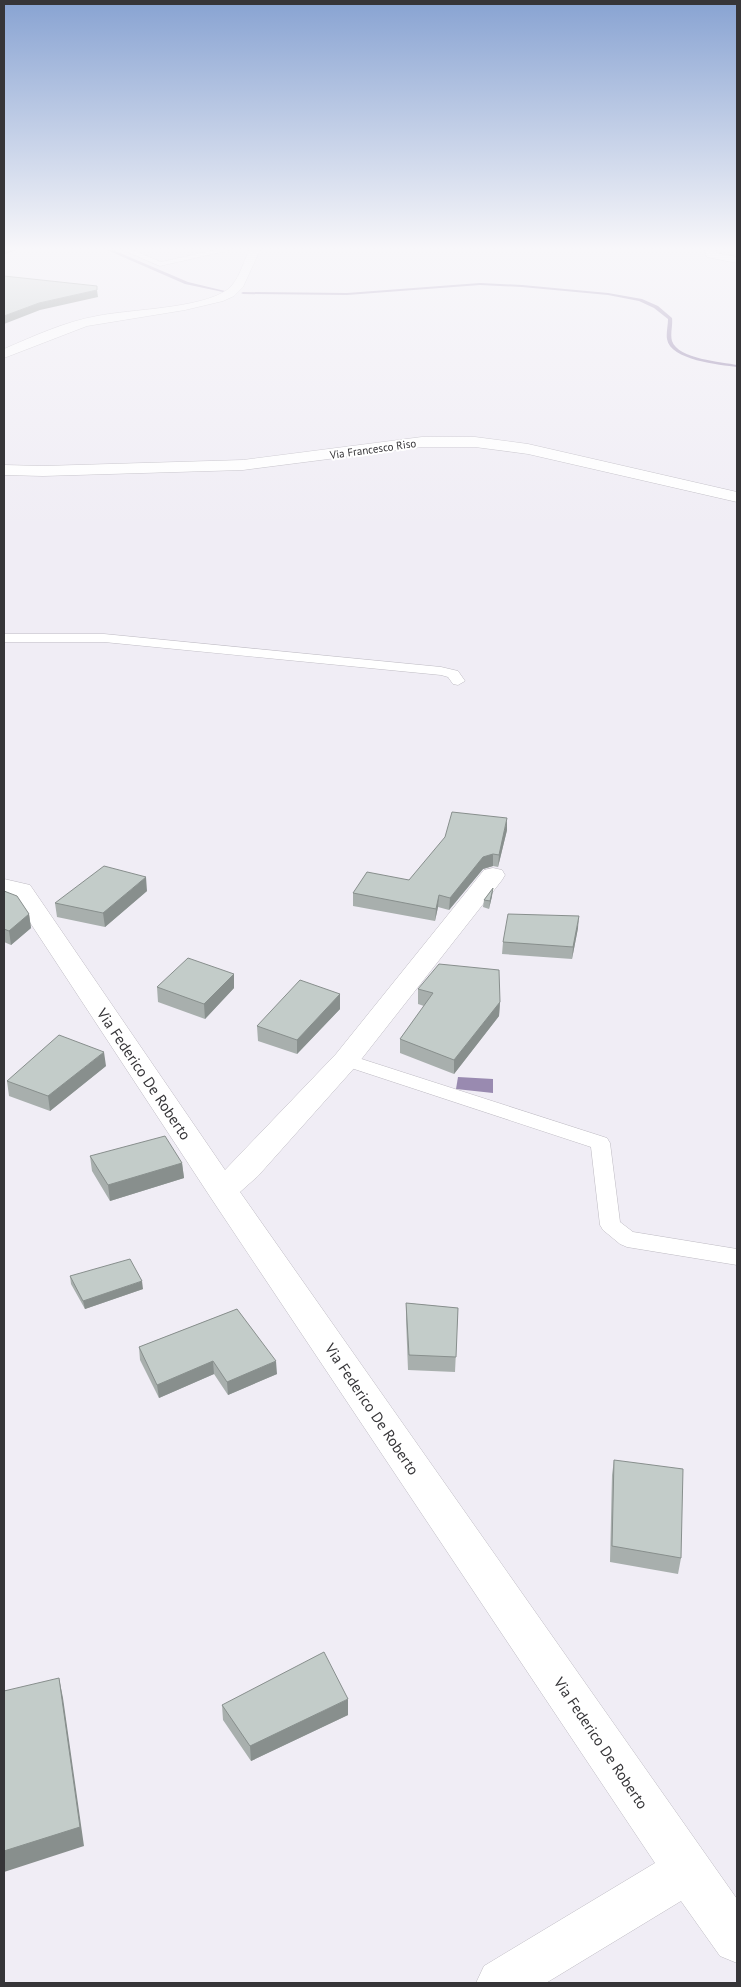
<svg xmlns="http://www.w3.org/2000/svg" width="741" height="1987" viewBox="0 0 741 1987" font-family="'PT Sans',sans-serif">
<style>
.water{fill:#998ab0}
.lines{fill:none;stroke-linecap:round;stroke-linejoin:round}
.stream{fill:#998ab0;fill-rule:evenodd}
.lane-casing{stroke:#bebbc3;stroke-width:1}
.street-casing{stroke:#bebbc3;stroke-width:1}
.secondary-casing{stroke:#bebbc3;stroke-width:1}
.lane{fill:#fff;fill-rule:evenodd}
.street{fill:#fff;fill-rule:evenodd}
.secondary{fill:#fff;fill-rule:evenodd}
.wall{fill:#a8afad}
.shaded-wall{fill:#888f8d}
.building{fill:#c3ccc9;stroke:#888f8d}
.labels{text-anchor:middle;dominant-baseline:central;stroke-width:4;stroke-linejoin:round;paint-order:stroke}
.far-street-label{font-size:11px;fill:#363538;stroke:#fff}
.near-street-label{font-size:15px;fill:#363538;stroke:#fff}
</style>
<rect width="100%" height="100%" fill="#f0edf5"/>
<path class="water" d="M458 1077 493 1079V1093L456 1089Z"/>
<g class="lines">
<path class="stream" d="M113 250 188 282 225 291 223 292 185 284 107 250Z
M480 283 522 285 608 293 642 299 658 306 672 318C673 325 670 334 672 341 678 359 722 362 737 365V367C720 365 670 360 667 339 666 333 668 326 668 319L654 308 639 301 608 295 522 287 480 285 347 295 243 294 241 293 243 292 347 293Z"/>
<defs>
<path id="lane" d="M123 250H133L161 262 215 250H230L160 266Z
M4 634H104L441 667 458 671 465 681 458 685 453 684 448 677 441 675 104 642H4Z
M346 1054 607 1138 610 1143 620 1222 633 1232 737 1249V1265L627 1247 620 1244 603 1230 600 1225 591 1147 339 1064 337 1060 339 1056Z"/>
<path id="street" d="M705 250H716V253L737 257V263L707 257Z
M493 868 502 870 505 875 502 880 356 1066 258 1176 240 1192 737 1899V1963L720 1956 681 1901 546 1983H476L484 1966 655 1863 211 1198 12 895 4 893V879L30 885 225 1170 336 1054 484 870Z"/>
<path id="secondary" d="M249 250H260L243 287 234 296 223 301 185 310 87 326 4 358V349C34 336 64 322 97 316 131 309 199 309 227 290 239 281 243 263 249 250Z
M422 437H475L528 444 737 492V502L528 454 475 447H422L243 470 43 476 4 475V465L43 466 243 460Z"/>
</defs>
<use href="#lane" class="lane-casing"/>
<use href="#street" class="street-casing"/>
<use href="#secondary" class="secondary-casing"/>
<use href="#lane" class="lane"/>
<use href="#street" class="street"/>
<use href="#secondary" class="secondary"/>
</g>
<path class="wall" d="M507 830 498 867 493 866 483 869 449 910 438 907 435 921 353 906V893L409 880Z
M493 888 492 896 489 909 483 907 484 900Z
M4 891 29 914 31 928 11 945 4 942Z
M147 891 105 927 57 917 55 903Z
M578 928 572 959 502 954 503 942Z
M234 974V988L205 1019 158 1002 157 987Z
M418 989 500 1002 499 1016 454 1074 400 1053V1039L424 1006 418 1004Z
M340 994V1009L297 1054 258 1041 257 1026Z
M106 1066 50 1111 9 1096 7 1081Z
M90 1156 182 1163 184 1178 110 1201 92 1171Z
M70 1276 143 1289 85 1309 71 1284Z
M406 1303 458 1308 455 1372 408 1370 406 1319Z
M237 1309 277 1374 228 1395 214 1374 159 1398 140 1360 139 1347Z
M614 1460 681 1558 678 1574 610 1562 612 1475Z
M222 1705 348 1715 251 1761 223 1720Z"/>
<path class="shaded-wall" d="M4 250H15L4 255Z
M97 290 98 297 40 310 4 324V316L39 303Z
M507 818V830L498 867 499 855Z
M493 854V866L483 869 449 910 450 898 483 857Z
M146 877 147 891 105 927 103 913Z
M493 888 492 896 489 909 490 901Z
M439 895 438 907 435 921 436 909Z
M29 914 31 928 11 945 9 931Z
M579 916 578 928 572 959 573 947Z
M234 974V988L205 1019 204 1004Z
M340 994V1009L297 1054V1040Z
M500 1002 499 1016 454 1074V1060Z
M104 1052 106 1066 50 1111 48 1096Z
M182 1163 184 1178 110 1201 108 1185Z
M142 1281 143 1289 85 1309 83 1301Z
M213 1361 214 1374 159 1398 157 1385Z
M276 1361 277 1374 228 1395 227 1382Z
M59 1678 63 1698 84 1846 4 1872V1851Z
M348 1699V1715L251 1761 250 1746Z"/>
<path class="building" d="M4 276 97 286V290L39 303 4 316Z
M452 812 507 818 499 855 493 854 483 857 450 898 439 895 436 909 353 893 367 872 409 880 445 837Z
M104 866 146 877 103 913 55 903Z
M493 888 490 901 484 900Z
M4 891 17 896 29 914 9 931 4 929Z
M508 914 579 916 573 947 503 942Z
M188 958 234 974 204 1004 157 987Z
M439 964 499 970 500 1002 454 1060 400 1039 433 993 418 989Z
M300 980 340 994 297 1040 257 1026Z
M59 1035 104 1052 48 1096 7 1081Z
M165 1136 182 1163 108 1185 90 1156Z
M130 1259 142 1281 83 1301 70 1276Z
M406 1303 458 1308 456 1357 409 1355Z
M237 1309 276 1361 227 1382 213 1361 157 1385 139 1347Z
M614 1460 683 1469 681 1558 612 1546Z
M324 1652 348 1699 250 1746 222 1705Z
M59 1678 80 1827 4 1851V1691Z"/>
<linearGradient id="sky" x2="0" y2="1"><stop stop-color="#88a3d2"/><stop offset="0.47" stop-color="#f8f7fa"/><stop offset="1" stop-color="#f8f7fa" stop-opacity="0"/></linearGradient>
<rect width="741" height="529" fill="url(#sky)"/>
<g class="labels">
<g class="far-street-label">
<text transform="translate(373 449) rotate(-8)">Via Francesco Riso</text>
</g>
<g class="near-street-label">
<text transform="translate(144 1074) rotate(56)">Via Federico De Roberto</text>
<text transform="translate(372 1409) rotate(56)">Via Federico De Roberto</text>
<text transform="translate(601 1743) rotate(56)">Via Federico De Roberto</text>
</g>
</g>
<rect width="741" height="1987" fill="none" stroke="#363538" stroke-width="10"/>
</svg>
